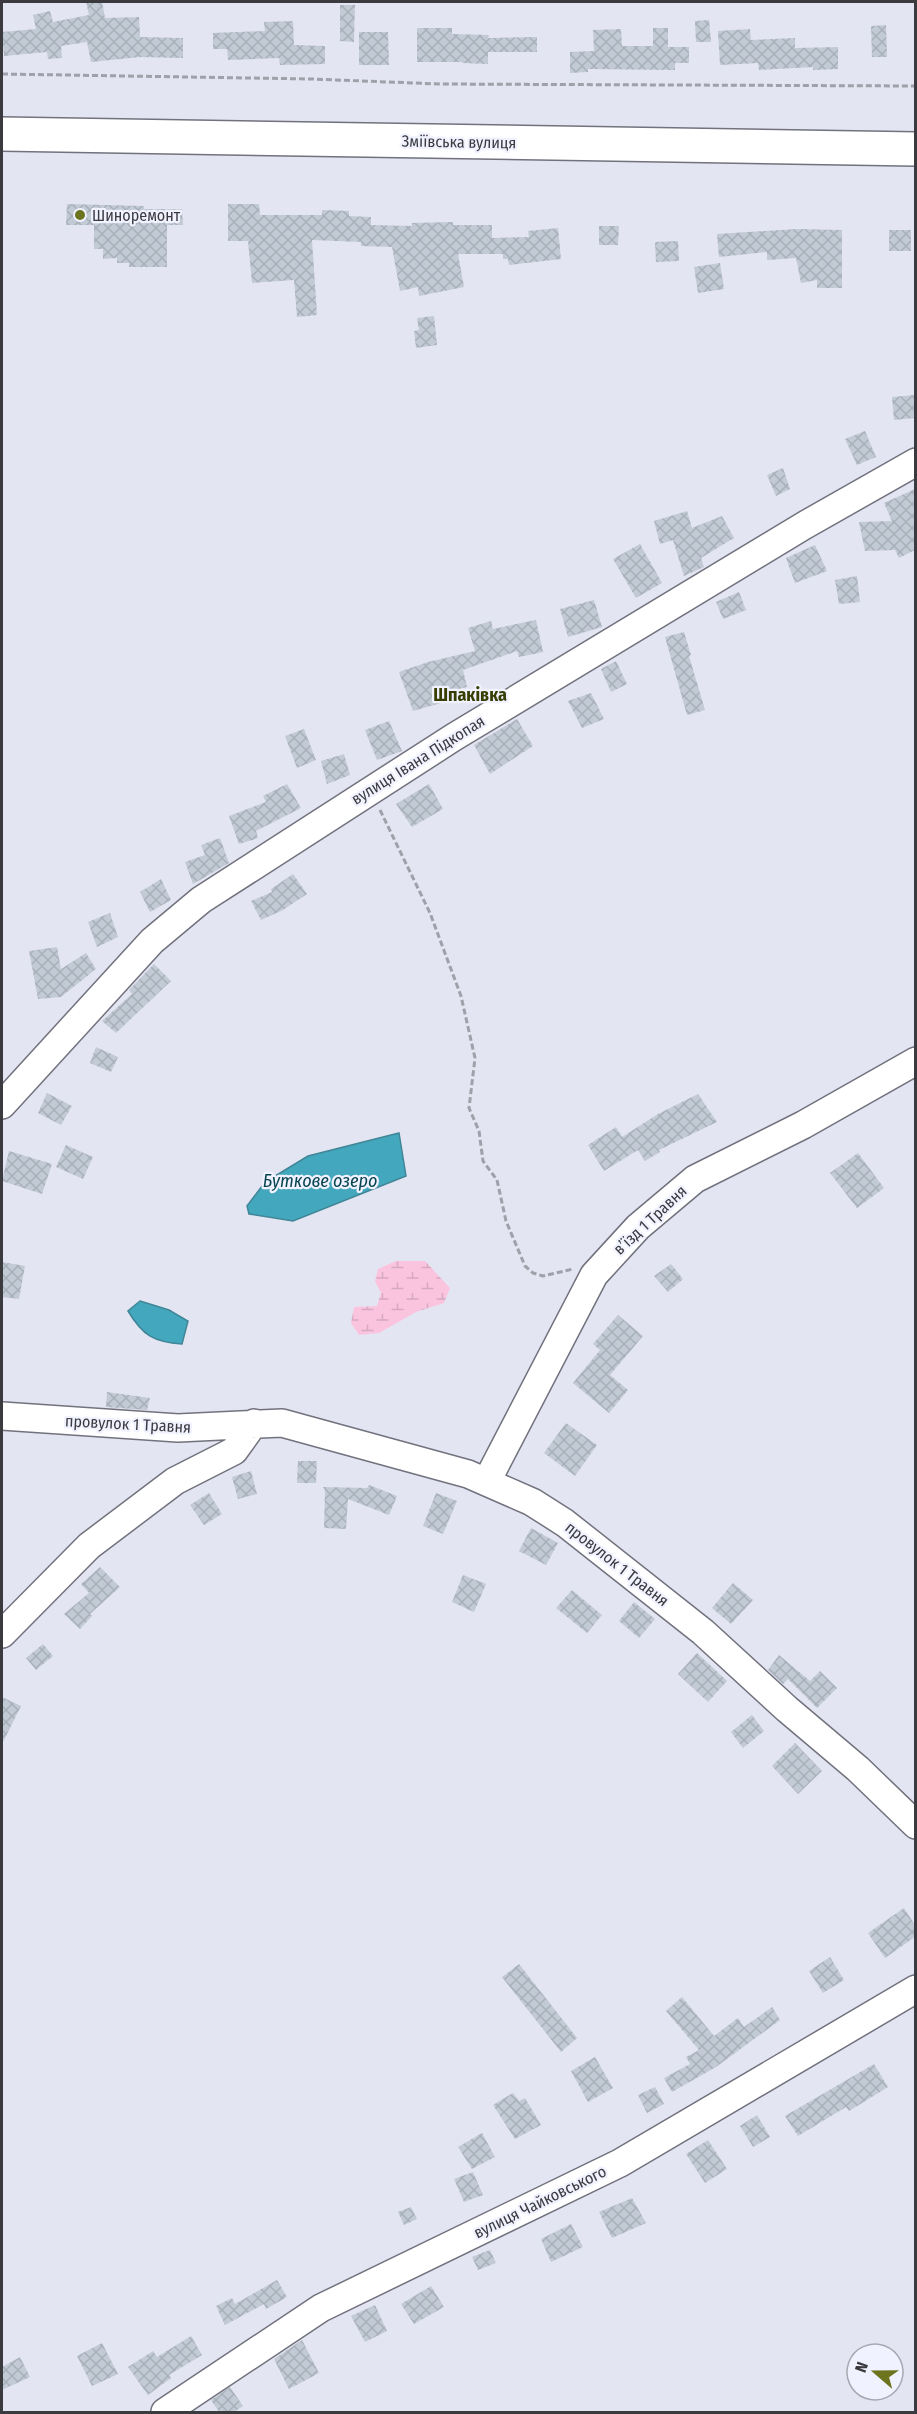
<svg xmlns="http://www.w3.org/2000/svg" width="917" height="2414" viewBox="0 0 917 2414" font-family="'Fira Sans Condensed',sans-serif">
<style>
.wetland{fill:url(#wetland-marsh)}
.water{fill:#43a7bd;stroke:#408697;stroke-width:1.5}
.building{fill:url(#building-cross-hatch)}
.lines{fill:none;stroke-linecap:round;stroke-linejoin:round}
.minor-casing{stroke:#71727d;stroke-width:30}
.major-casing{stroke:#71727d;stroke-width:36}
.path{stroke:#9fa0a9;stroke-width:3;stroke-dasharray:6 3;stroke-linecap:butt}
.minor{stroke:#fff;stroke-width:27}
.major{stroke:#fff;stroke-width:33}
.poi-dot{fill:#6c741e;stroke:#f1f2ff;stroke-width:2}
.labels{text-anchor:middle;dominant-baseline:central;stroke-width:4.5;stroke-linejoin:round;paint-order:stroke}
.street-label{font-size:16px;fill:#3a3a3f;stroke:#f1f2ff}
.poi-label{font-size:16px;fill:#3a3a3f;stroke:#f1f2ff;text-anchor:start}
.neighbourhood-label{font-size:18px;font-weight:bold;fill:#383e00;stroke:#f1f2ff}
.water-label{font-size:18px;font-style:italic;fill:#074551;stroke:#f1f2ff}
</style>
<defs>
<pattern id="wetland-marsh" width="20" height="14" patternUnits="userSpaceOnUse" patternTransform="scale(1.5)"><rect width="20" height="14" fill="#fac4df"/><path d="M1 5h8M5 5V1M11 12h8M15 12V8" fill="none" stroke="#d7a9c0"/></pattern>
<pattern id="building-cross-hatch" width="8" height="8" patternUnits="userSpaceOnUse" patternTransform="scale(1.5)"><rect width="8" height="8" fill="#c2cbd5"/><path d="M0 0l8 8M0 8l8-8" fill="none" stroke="#a7afb8"/></pattern>
</defs>
<rect width="100%" height="100%" fill="#e4e5f2"/>
<path class="wetland" d="M396 1261H425L450 1288 444 1303 416 1312 379 1333 359 1335 351 1323 354 1307 377 1306 381 1293 375 1281 378 1269Z"/>
<path class="water" d="M399 1133 406 1176 293 1221 249 1214 247 1206 265 1182 308 1156Z
M140 1301 169 1310 188 1321 182 1344C154 1342 143 1336 128 1311Z"/>
<path class="building" d="M86 2H102L105 18 139 17 140 37 183 38V58L140 57 91 62 87 42 61 46 62 58 48 59 47 52 4 56 2 32 36 29 33 15 50 11 53 22 89 15Z
M340 5H355L354 42 340 41Z
M709 20 711 42H696L695 21Z
M293 21 294 45 325 46V64L280 65 279 58 228 60 227 49H213V33L265 31 264 22Z
M886 25 887 57H872L871 26Z
M417 28H452V34L489 35 488 38 537 37V52H488V64L462 63V62H417Z
M653 28H668V47H689V63H675V70L588 69V72L570 73V52L594 51 593 30 621 29 622 46H653Z
M750 29 751 40 795 38V48L838 47V69L813 70V67L759 70 758 63 720 65 718 31Z
M359 32H388L389 65H359Z
M67 204 144 206V209H182L183 225H167V267H129V263H117V258L103 259V249H94V225H66Z
M228 204H259L260 215H322V210L349 211V216L371 217V225L412 226V223L453 222V225H492V238L529 237 528 231 558 228 561 259 509 265 508 259H503V254H458L464 287 419 296 418 287 400 291 392 247 361 246V242L312 240 317 315 297 317 294 280 252 283 248 241H228Z
M599 226H619L618 245H599Z
M797 229 842 230V288H817V280L801 283 796 258 767 260V252L719 257 717 234Z
M889 230H911V251H889Z
M678 241 679 261 656 262 655 242Z
M720 263 724 289 698 293 694 267Z
M434 316 437 345 416 348 414 331 419 330 417 318Z
M915 395V418L894 420 892 397Z
M865 431 876 457 857 465 845 439Z
M783 468 790 489 776 496 767 475Z
M915 489V550L899 558 895 550 865 551 859 522 892 521 884 503Z
M687 511 692 528 722 516 734 538 701 558 704 567 684 576 673 540 660 544 654 521Z
M640 544 662 583 636 598 613 559Z
M815 545 827 571 795 583 786 558Z
M857 576 860 602 839 604 835 580Z
M739 592 746 610 723 619 716 602Z
M594 600 602 627 568 637 560 609Z
M536 620 543 652 519 657 517 651 463 670 467 687 437 694 441 703 413 711 399 672 428 662 475 651 468 628 491 621 493 629Z
M684 632 691 655 689 656 705 710 687 715 665 637Z
M616 661 627 684 611 692 601 669Z
M591 693 604 719 582 728 568 701Z
M517 719 533 746 490 774 474 745Z
M389 721 402 751 377 760 365 730Z
M304 729 316 760 297 768 285 736Z
M344 754 350 775 327 784 321 761Z
M287 784 301 808 256 831 258 838 239 844 229 816 266 802 263 796Z
M429 784 443 809 412 827 396 804Z
M220 838 229 863 193 884 185 862 205 855 201 845Z
M293 874 307 894 283 910 261 920 251 901 272 892 271 889Z
M161 879 171 900 150 912 140 892Z
M110 913 118 937 97 947 88 922Z
M57 947 61 969 86 953 96 969 61 997 38 999 29 951Z
M154 964 171 981 116 1033 102 1021 132 994 129 990Z
M96 1047 118 1057 111 1072 90 1063Z
M47 1093 72 1106 61 1125 38 1113Z
M698 1094 717 1122 659 1150 660 1152 645 1161 638 1150 604 1171 588 1145 616 1127 622 1137 658 1114Z
M66 1145 93 1157 83 1179 56 1167Z
M9 1151 52 1164 42 1194 2 1181Z
M858 1153 884 1188 857 1208 830 1173Z
M2 1262 25 1266 19 1299 2 1297Z
M671 1264 683 1279 668 1292 654 1276Z
M618 1315 643 1336 610 1375 628 1390 609 1413 573 1383 600 1350 593 1344Z
M107 1392 150 1398 147 1410 106 1407Z
M566 1423 597 1445 575 1476 544 1453Z
M298 1461H317L316 1483H297Z
M251 1471 257 1494 238 1499 232 1477Z
M369 1485 397 1496 389 1515 348 1499 346 1529 324 1528 325 1490 323 1487 367 1488Z
M209 1493 222 1514 204 1525 190 1505Z
M436 1493 457 1501 443 1534 423 1526Z
M531 1528 558 1543 546 1565 519 1551Z
M100 1567 120 1587 90 1614 92 1616 80 1629 64 1614 89 1593 81 1584Z
M463 1575 486 1584 474 1612 452 1602Z
M733 1583 753 1600 731 1624 712 1608Z
M572 1590 602 1615 587 1633 556 1608Z
M634 1602 655 1619 639 1638 619 1621Z
M43 1644 53 1656 36 1670 26 1658Z
M697 1653 727 1681 708 1702 678 1674Z
M779 1655 810 1681 820 1671 837 1688 817 1708 788 1679 783 1684 768 1670Z
M2 1697 21 1706 2 1744Z
M752 1715 764 1731 743 1748 731 1732Z
M795 1743 822 1771 798 1794 772 1766Z
M904 1908 915 1925V1937L885 1958 868 1933Z
M830 1957 844 1980 823 1993 809 1971Z
M519 1964 577 2038 561 2052 502 1977Z
M682 1997 714 2036 738 2018 744 2027 772 2007 780 2020 716 2067 672 2092 664 2078 690 2064 686 2057 699 2050 666 2011Z
M595 2057 613 2088 588 2102 571 2071Z
M874 2064 888 2087 849 2111 846 2107 798 2136 785 2116Z
M655 2087 664 2104 647 2113 638 2095Z
M513 2093 519 2101 525 2098 541 2125 515 2139 493 2105Z
M757 2115 770 2137 753 2147 740 2126Z
M482 2133 495 2157 472 2169 458 2147Z
M708 2140 727 2169 705 2183 686 2154Z
M473 2172 483 2195 464 2202 454 2179Z
M632 2198 646 2223 612 2238 599 2212Z
M411 2207 417 2219 404 2225 398 2212Z
M571 2224 583 2247 551 2262 541 2239Z
M490 2250 496 2263 478 2270 472 2257Z
M277 2280 287 2297 266 2309 264 2304 225 2325 216 2306 232 2298 235 2304Z
M431 2286 444 2307 414 2324 401 2304Z
M375 2305 387 2331 365 2342 351 2316Z
M191 2336 202 2355 169 2375 171 2378 148 2395 128 2367 153 2351 157 2357Z
M302 2340 319 2373 289 2389 274 2359Z
M102 2343 118 2374 92 2386 77 2356Z
M20 2357 30 2377 2 2390V2367Z
M230 2387 243 2406 234 2412H219L211 2400Z"/>
<g class="lines">
<defs>
<path id="minor" d="M2 1105 152 941 201 900 454 737 805 525 916 462
M2 1416 178 1428 282 1423 468 1474 532 1502 565 1523 703 1632 787 1709 858 1769 916 1825
M487 1481 594 1275 638 1227 695 1179 803 1125 916 1061
M2 1634 89 1546 175 1481 234 1451 254 1423
M165 2412 321 2308 620 2163 916 1989"/>
<path id="major" d="M2 134 916 149"/>
</defs>
<use href="#minor" class="minor-casing"/>
<use href="#major" class="major-casing"/>
<path class="path" d="M2 74 311 79 440 84 916 86
M380 810 430 913 461 996 475 1058 469 1108 479 1131 483 1161 497 1180 506 1221 525 1266 533 1273 543 1276 573 1269"/>
<use href="#minor" class="minor"/>
<use href="#major" class="major"/>
</g>
<circle class="poi-dot" cx="80" cy="215" r="6"/>
<g class="labels">
<g class="street-label">
<text transform="translate(459 142) rotate(1)">Зміївська вулиця</text>
<text transform="translate(418 760) rotate(-32)">вулиця Івана Підкопая</text>
<text transform="translate(650 1220) rotate(-43)">в’їзд 1 Травня</text>
<text transform="translate(128 1424) rotate(3)">провулок 1 Травня</text>
<text transform="translate(617 1564) rotate(38)">провулок 1 Травня</text>
<text transform="translate(540 2202) rotate(-26)">вулиця Чайковського</text>
</g>
<g class="poi-label">
<text x="92" y="215">Шиноремонт</text>
</g>
<g class="neighbourhood-label">
<text x="470" y="695">Шпаківка</text>
</g>
<g class="water-label">
<text x="320" y="1181">Буткове озеро</text>
</g>
</g>
<rect width="917" height="2414" fill="none" stroke="#3a3a3f" stroke-width="6"/>
<g transform="translate(875 2372) rotate(290)"><circle r="28" fill="#f1f2ff" stroke="#a8a8b2" stroke-width="1.5"/>
<path d="M0-4.5L10 22L0 15L-10 22Z" fill="#6c741e"/>
<text y="-9" font-size="16" font-weight="bold" text-anchor="middle" fill="#3a3a3f">N</text>
</g>
</svg>
